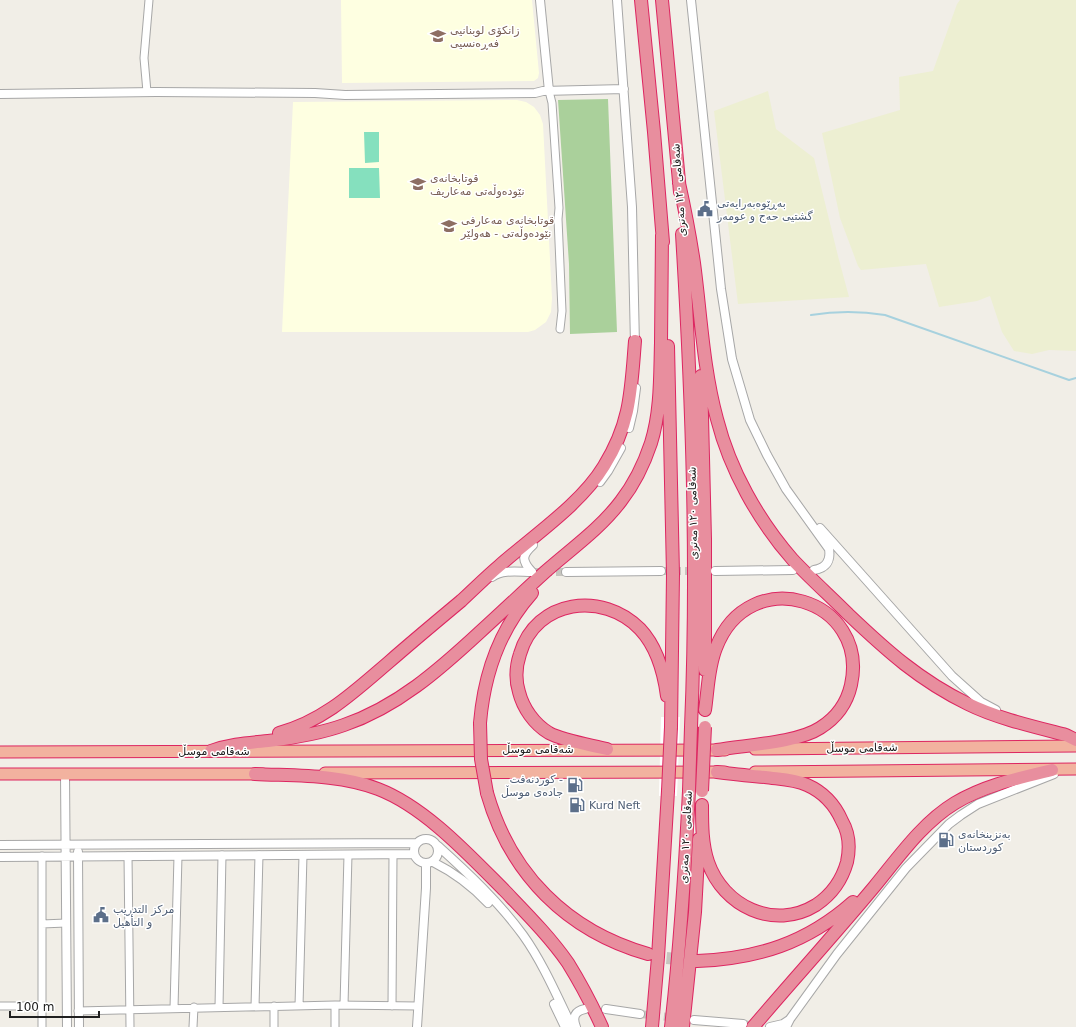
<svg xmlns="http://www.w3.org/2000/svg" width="1076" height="1027" viewBox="0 0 1076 1027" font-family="'DejaVu Sans','Noto Naskh Arabic',sans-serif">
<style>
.education{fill:#feffe1}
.farmland{fill:#edefd2}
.forest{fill:#aad09b}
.pitch{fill:#85e0be}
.pier{fill:#fff}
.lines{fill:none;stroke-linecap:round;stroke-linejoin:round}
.stream{stroke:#a7d1de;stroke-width:2}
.tertiary-tunnel{stroke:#c7c5bf;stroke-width:8;stroke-dasharray:8 4;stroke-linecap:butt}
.motorway-tunnel{stroke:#c7c5bf;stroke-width:12;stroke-dasharray:12 6;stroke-linecap:butt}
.minor-casing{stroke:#a7a7a7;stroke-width:9}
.tertiary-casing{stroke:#a7a7a7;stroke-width:10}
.trunk-casing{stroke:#dd2661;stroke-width:13}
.motorway-casing{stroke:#dd2661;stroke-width:14}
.minor{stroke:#fff;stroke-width:7}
.tertiary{stroke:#fff;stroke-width:8}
.trunk{stroke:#f2b29f;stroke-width:11}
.motorway{stroke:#e88e9e;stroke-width:12}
.motorway-bridge-casing{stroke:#dd2661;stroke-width:14;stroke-linecap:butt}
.motorway-bridge{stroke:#e88e9e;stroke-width:12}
.labels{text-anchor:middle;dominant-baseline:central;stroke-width:3;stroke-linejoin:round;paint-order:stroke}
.education-label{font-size:11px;fill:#785e54;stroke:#fff;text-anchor:start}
.street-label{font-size:11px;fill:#202020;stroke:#fff}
.service-label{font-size:11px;fill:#4e5e75;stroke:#fff;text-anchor:start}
</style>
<rect width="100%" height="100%" fill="#f1eee7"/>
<path class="education" d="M341 0H532L539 73 538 78 534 81 342 83Z
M517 100 526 102 534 107 540 115 543 124 552 298 551 312 546 322 535 330 528 332H282L293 102Z"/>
<path class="farmland" d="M960 0H1076V351L1049 350 1032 354 1014 351 1002 332 990 296 977 301 939 307 926 264 861 270 858 266 840 218 822 133 900 110 899 77 933 71 957 4Z
M768 91 776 129 814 158 838 256 849 297 738 304 714 111Z"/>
<path class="forest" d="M608 99 617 332 570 334 569 264 558 100Z"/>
<path class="pitch" d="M364 132H379V162L365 163Z
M349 168H379L380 198H349Z"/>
<path class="pier" d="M661 717H680L677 796H659Z"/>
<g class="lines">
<path class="stream" d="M811 315C836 311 860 311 885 315L1069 380 1076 378"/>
<path class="tertiary-tunnel" d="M661 571H698
M532 572H566
M640 1014 677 1018
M743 1024 762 1027"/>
<path class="motorway-tunnel" d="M649 954 666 958 688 960"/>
<defs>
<path id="minor" d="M549 91 552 103 559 208 558 219 562 311 560 329
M147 92 144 58 149 0
M128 856 130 1027
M42 924 66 923
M335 1005V1027
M344 1005 348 855
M0 1006H42
M274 1006V1027
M299 1006 303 855
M392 1006 393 855
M219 1007 222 855
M255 1007 259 855
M174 1008 178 856
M78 1011 335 1005 418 1006
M42 1027V856
M193 1027 194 1007"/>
<path id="tertiary" d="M540 0 549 91
M617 0 632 207 635 345
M691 0 721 289 732 359 750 420 767 455 786 489 829 549C831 561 826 568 814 570
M0 94 156 92 315 93 345 95 535 93 543 91 624 89
M629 428 633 411 636 388
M600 482 608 471 621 448
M820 528 952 676 981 702 996 710
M715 571 793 570
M532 572C521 560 522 555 533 545
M566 572 661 571
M492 577C503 569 519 572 532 572
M65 774 67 1027
M414 851a12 12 0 1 1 24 0a12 12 0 1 1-24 0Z
M0 845 417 843
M438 846C468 873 499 902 523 935 543 963 557 996 572 1027
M78 852 79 1027
M0 857 414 854
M433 862C453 872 472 886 488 903
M554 1004 565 1027
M606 1009 640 1014
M694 1020 743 1024
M417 1027 426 888V864
M576 1027C572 1017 575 1011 585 1009
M770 1027 783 1024 789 1020
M786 1027 790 1019 837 954 906 868 949 824 961 815 978 804 1054 774"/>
<path id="trunk" d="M755 749 1076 746
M0 752 725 750
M755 772 1076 769
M325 773 725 772
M0 774H263"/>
<path id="motorway" d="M641 0 654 132 663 242
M662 0 680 192
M679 183C685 210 690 236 694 263 701 315 703 368 717 419 730 470 758 520 793 560 811 579 830 596 848 614 887 651 919 680 968 704 996 718 1035 727 1066 735L1076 740
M682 234C692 398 698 563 691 727
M668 346 673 574 671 727
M701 376 705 539V670
M705 710C708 690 708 668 716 648 749 561 870 599 851 685 847 703 836 718 820 728 797 743 745 745 717 750
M480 723C484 675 499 630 532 593
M279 733C324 721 355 691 389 662 413 641 437 621 461 601 474 589 486 577 499 566 533 536 581 504 604 466 631 423 631 390 635 341
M607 749C591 745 564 741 549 733 534 724 523 708 519 692 515 679 516 666 520 654 536 599 603 591 640 629 656 646 664 673 667 696
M211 751C230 744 248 743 268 741 293 738 319 734 344 725 397 707 439 670 480 632 502 612 523 592 545 572 571 549 600 529 621 501 635 483 644 464 651 443 661 411 660 376 661 343 661 307 662 271 662 235
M255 774C295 776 339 774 378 789 425 807 469 855 504 890 526 913 550 937 568 963 581 984 592 1005 602 1027
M487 793C510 874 567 931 648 954
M702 805C702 825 702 844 708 862 723 906 774 931 816 905 831 895 842 880 847 862 850 848 849 833 842 821 835 805 823 792 807 785 794 779 779 779 765 777 749 776 733 774 717 772
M697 961C757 959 807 943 853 902
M652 1027 658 957 668 791
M671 1027C680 949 685 870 689 791
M683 1027 695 912 699 839
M753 1027C793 980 834 935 874 887 898 858 922 823 955 803 985 785 1019 778 1052 770"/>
</defs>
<use href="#minor" class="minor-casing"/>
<use href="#tertiary" class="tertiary-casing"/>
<use href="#trunk" class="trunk-casing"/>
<use href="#motorway" class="motorway-casing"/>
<use href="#minor" class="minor"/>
<use href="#tertiary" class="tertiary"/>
<use href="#trunk" class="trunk"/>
<use href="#motorway" class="motorway"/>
<defs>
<path id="motorway-bridge" d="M480 723 481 759 487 793
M668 791 671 727
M689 791 691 727
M702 791 705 727"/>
</defs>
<use href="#motorway-bridge" class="motorway-bridge-casing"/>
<use href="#motorway-bridge" class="motorway-bridge"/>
</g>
<defs>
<symbol id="university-bare" viewBox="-9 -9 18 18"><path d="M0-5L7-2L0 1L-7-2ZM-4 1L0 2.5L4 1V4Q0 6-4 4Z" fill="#8d6e63" stroke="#fff" stroke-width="2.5" paint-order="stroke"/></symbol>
<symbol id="school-bare" viewBox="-9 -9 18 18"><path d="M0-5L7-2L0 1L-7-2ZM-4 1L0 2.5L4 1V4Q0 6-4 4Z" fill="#8d6e63" stroke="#fff" stroke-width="2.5" paint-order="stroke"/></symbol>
<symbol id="civic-bare" viewBox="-9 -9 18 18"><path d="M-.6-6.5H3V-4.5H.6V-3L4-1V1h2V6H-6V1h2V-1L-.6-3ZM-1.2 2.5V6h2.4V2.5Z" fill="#5c6f8a" stroke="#fff" stroke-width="2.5" paint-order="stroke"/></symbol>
<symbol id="fuel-bare" viewBox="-9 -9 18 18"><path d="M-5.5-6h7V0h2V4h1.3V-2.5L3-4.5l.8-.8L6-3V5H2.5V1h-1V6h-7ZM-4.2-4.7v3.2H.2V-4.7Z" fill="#5c6f8a" stroke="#fff" stroke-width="2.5" paint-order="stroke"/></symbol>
</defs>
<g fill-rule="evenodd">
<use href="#university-bare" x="427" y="25" width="22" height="22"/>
<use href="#school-bare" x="407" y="173" width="22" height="22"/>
<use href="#civic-bare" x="694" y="198" width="22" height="22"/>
<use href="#school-bare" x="438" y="215" width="22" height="22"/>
<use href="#fuel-bare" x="564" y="774" width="22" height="22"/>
<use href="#fuel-bare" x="566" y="794" width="22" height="22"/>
<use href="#fuel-bare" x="935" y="829" width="22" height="22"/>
<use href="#civic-bare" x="90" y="904" width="22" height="22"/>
</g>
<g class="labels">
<g class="education-label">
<text x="450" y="30">زانکۆی لوبنانیی<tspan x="450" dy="13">فەڕەنسیی</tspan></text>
<text x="430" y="178">قوتابخانەی<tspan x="430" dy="13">نێودەوڵەتی مەعاریف</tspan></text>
<text x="461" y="220">قوتابخانەی مەعارفی<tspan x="461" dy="13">نێودەوڵەتی - هەولێر</tspan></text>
</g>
<g class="street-label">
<text transform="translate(679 190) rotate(-94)">شەقامی ١٢٠ مەتری</text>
<text transform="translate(693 513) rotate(-91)">شەقامی ١٢٠ مەتری</text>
<text transform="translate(862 748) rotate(-1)">شەقامی موسڵ</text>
<text x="538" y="749">شەقامی موسڵ</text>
<text x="214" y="751">شەقامی موسڵ</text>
<text transform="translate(686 837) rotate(-87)">شەقامی ١٢٠ مەتری</text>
</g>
<g class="service-label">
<text x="717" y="203">بەڕێوەبەرایەتی<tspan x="717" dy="13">گشتیی حەج و عومەر</tspan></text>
<text x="563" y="779" text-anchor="end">کوردنەفت -<tspan x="563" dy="13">جادەی موسڵ</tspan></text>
<text x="589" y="805">Kurd Neft</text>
<text x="958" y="834">بەنزینخانەی<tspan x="958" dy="13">کوردستان</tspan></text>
<text x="113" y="909">مركز التدريب<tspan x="113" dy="13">و التأهيل</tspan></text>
</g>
</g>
<path d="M10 1011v6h89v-6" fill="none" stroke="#202020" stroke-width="2"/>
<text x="16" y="1011" font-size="12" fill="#202020" stroke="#ffffff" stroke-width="3" paint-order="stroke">100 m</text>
</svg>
